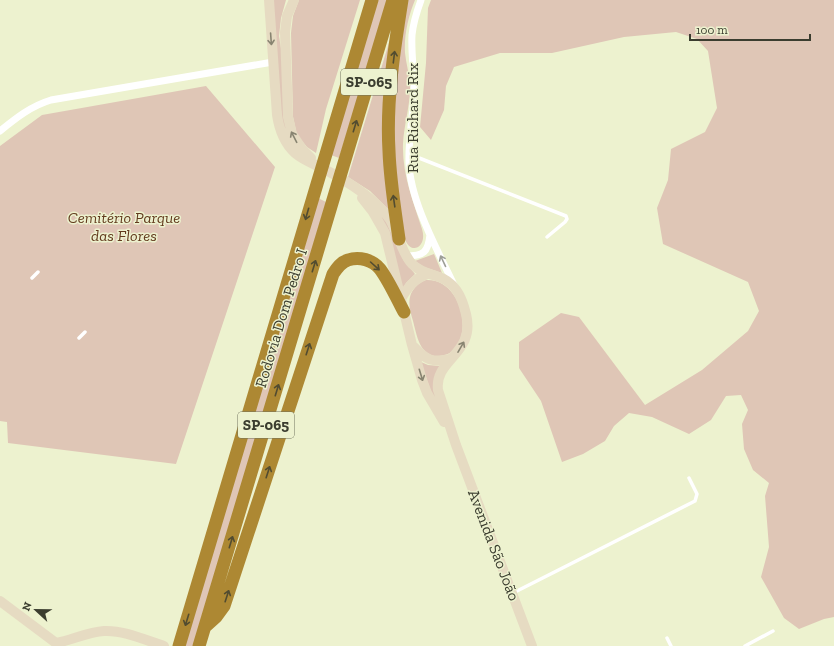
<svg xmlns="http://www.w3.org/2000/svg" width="834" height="646" viewBox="0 0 834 646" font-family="'Zilla Slab',serif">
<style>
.green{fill:#dfc6b6}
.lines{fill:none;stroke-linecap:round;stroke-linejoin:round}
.lane{stroke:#fff;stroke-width:3.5}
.street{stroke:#fff;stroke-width:7}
.secondary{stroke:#e6dbc2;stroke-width:10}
.highway{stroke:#ad8833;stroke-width:13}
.oneway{stroke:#888471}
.oneway2{stroke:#524c30}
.oneway3{stroke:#9d9e97}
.labels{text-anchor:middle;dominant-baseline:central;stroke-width:3;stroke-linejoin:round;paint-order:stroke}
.shield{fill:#edf2cf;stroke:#70735f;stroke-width:1}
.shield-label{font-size:15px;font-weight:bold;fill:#3b3d2f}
.street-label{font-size:16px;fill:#3b3d2f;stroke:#edf2cf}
.park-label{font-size:16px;font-style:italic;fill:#623a1d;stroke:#edf2cf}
</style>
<rect width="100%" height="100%" fill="#edf2cf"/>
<path class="green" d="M273 0H286L281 18 279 36 283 61 288 132 282 124Z
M299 0H360L326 109 316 153 307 147 297 135 293 117 291 33 293 16Z
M376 0H388L339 158 331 155Z
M404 0H415C408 17 404 35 405 53 406 63 409 73 410 83 411 104 404 123 403 144 402 174 413 201 422 229 428 248 409 257 404 236L393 154 397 40Z
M431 0H834V617L824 619 799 629 784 618 761 577 769 547 765 496 769 483 753 470 744 449 742 424 748 410 741 395 726 396 711 420 689 434 652 417 629 413 614 426 605 441 583 454 562 462 541 401 519 368V342L561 313 579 317 645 405 702 370 748 331 759 311 748 282 663 244 657 208 668 180 671 149 705 132 717 108 708 51 697 39 676 32 624 37 552 53H500L454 67 446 86 444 110 431 140 420 127 426 63 428 8Z
M391 36 390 211 370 191 348 177Z
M206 86 275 167 176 464 8 443 7 422 0 421V146L42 115Z
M318 198 326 202 195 646H184Z
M380 215 385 219 404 261 415 274 406 283 403 290Z
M434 254 442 273 424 267 415 261Z
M426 280C466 278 477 352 440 356 420 358 417 336 413 321 411 314 408 305 410 297 412 289 418 283 426 280Z
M421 362 428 365 440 366 435 375 448 427 432 395Z"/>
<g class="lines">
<path class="lane" d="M409 154 566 216 567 219 565 222 547 237
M32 278 38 272
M79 338 85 332
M513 593 695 501 697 494 689 478
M667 638 671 646
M745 646 773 631"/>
<path class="street" d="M421 0C417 11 413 24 412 35 411 53 414 70 414 87 414 113 408 137 409 163 410 201 438 251 454 285
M0 131C16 118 31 106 51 100L273 62
M406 256C424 256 428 252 430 235"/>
<path class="secondary" d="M269 0 277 115C279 128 284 143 295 153 303 160 314 164 324 169 341 178 360 189 375 203 381 209 388 215 392 223 399 237 402 253 412 264 419 271 427 273 436 276 455 281 462 297 466 314 476 354 434 359 438 390L456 445 532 646
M294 0 287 16 285 32 288 117 292 134 302 149 311 158
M362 198 373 212 385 233 412 345 422 380 427 393 444 422
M401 299C408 287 414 279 427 274
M414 347C426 360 432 363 451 359
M0 601 56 643C72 640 88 632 104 631 124 630 145 640 164 646"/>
<path class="highway" d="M399 239C395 210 390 181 389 151 386 101 394 50 402 0
M206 626 216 617 224 606 333 274C337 268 341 262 348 260 359 256 373 260 380 269 389 281 397 299 404 312
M179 646C245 431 307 215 372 0
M199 646 393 0"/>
</g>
<defs><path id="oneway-shaft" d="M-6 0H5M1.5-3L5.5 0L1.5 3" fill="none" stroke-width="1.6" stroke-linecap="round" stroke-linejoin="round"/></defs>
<g class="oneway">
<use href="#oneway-shaft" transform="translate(271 39) rotate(86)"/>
<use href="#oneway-shaft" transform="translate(294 137) rotate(-117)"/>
<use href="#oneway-shaft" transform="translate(461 347) rotate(-60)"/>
<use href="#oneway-shaft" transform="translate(421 375) rotate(73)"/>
</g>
<g class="oneway2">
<use href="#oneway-shaft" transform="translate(394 57) rotate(-83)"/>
<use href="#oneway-shaft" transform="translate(355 126) rotate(-73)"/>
<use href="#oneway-shaft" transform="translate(394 201) rotate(-98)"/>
<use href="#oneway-shaft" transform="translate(307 214) rotate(106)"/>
<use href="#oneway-shaft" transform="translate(314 266) rotate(-73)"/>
<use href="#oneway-shaft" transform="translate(375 266) rotate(42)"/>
<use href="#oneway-shaft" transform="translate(308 349) rotate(-72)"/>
<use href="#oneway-shaft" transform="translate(277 390) rotate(-73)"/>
<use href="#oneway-shaft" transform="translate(268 472) rotate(-72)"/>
<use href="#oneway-shaft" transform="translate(231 542) rotate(-73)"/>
<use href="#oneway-shaft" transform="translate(227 596) rotate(-72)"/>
<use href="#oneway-shaft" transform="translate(187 620) rotate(107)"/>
</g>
<use class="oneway3" href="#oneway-shaft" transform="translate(443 261) rotate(-115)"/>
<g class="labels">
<g class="shield">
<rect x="341" y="69" width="56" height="26" rx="3"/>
<rect x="238" y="412" width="56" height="26" rx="3"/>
</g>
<g class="shield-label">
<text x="369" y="82">SP-065</text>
<text x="266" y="425">SP-065</text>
</g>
<g class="street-label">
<text transform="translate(412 118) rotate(-90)">Rua Richard Rix</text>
<text transform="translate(281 318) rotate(-73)">Rodovia Dom Pedro I</text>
<text transform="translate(494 545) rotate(69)">Avenida São João</text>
</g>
<g class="park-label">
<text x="124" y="217">Cemitério Parque<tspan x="124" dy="18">das Flores</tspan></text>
</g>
</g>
<g transform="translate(36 610) rotate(292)" stroke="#edf2cf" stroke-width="3" paint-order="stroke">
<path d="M0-3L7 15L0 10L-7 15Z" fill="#3b3d2f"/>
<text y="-6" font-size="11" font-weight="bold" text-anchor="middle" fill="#3b3d2f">N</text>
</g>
<path d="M690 34v6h120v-6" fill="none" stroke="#3b3d2f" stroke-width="2"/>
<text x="696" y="34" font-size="12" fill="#3b3d2f" stroke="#edf2cf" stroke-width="3" paint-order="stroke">100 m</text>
</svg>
